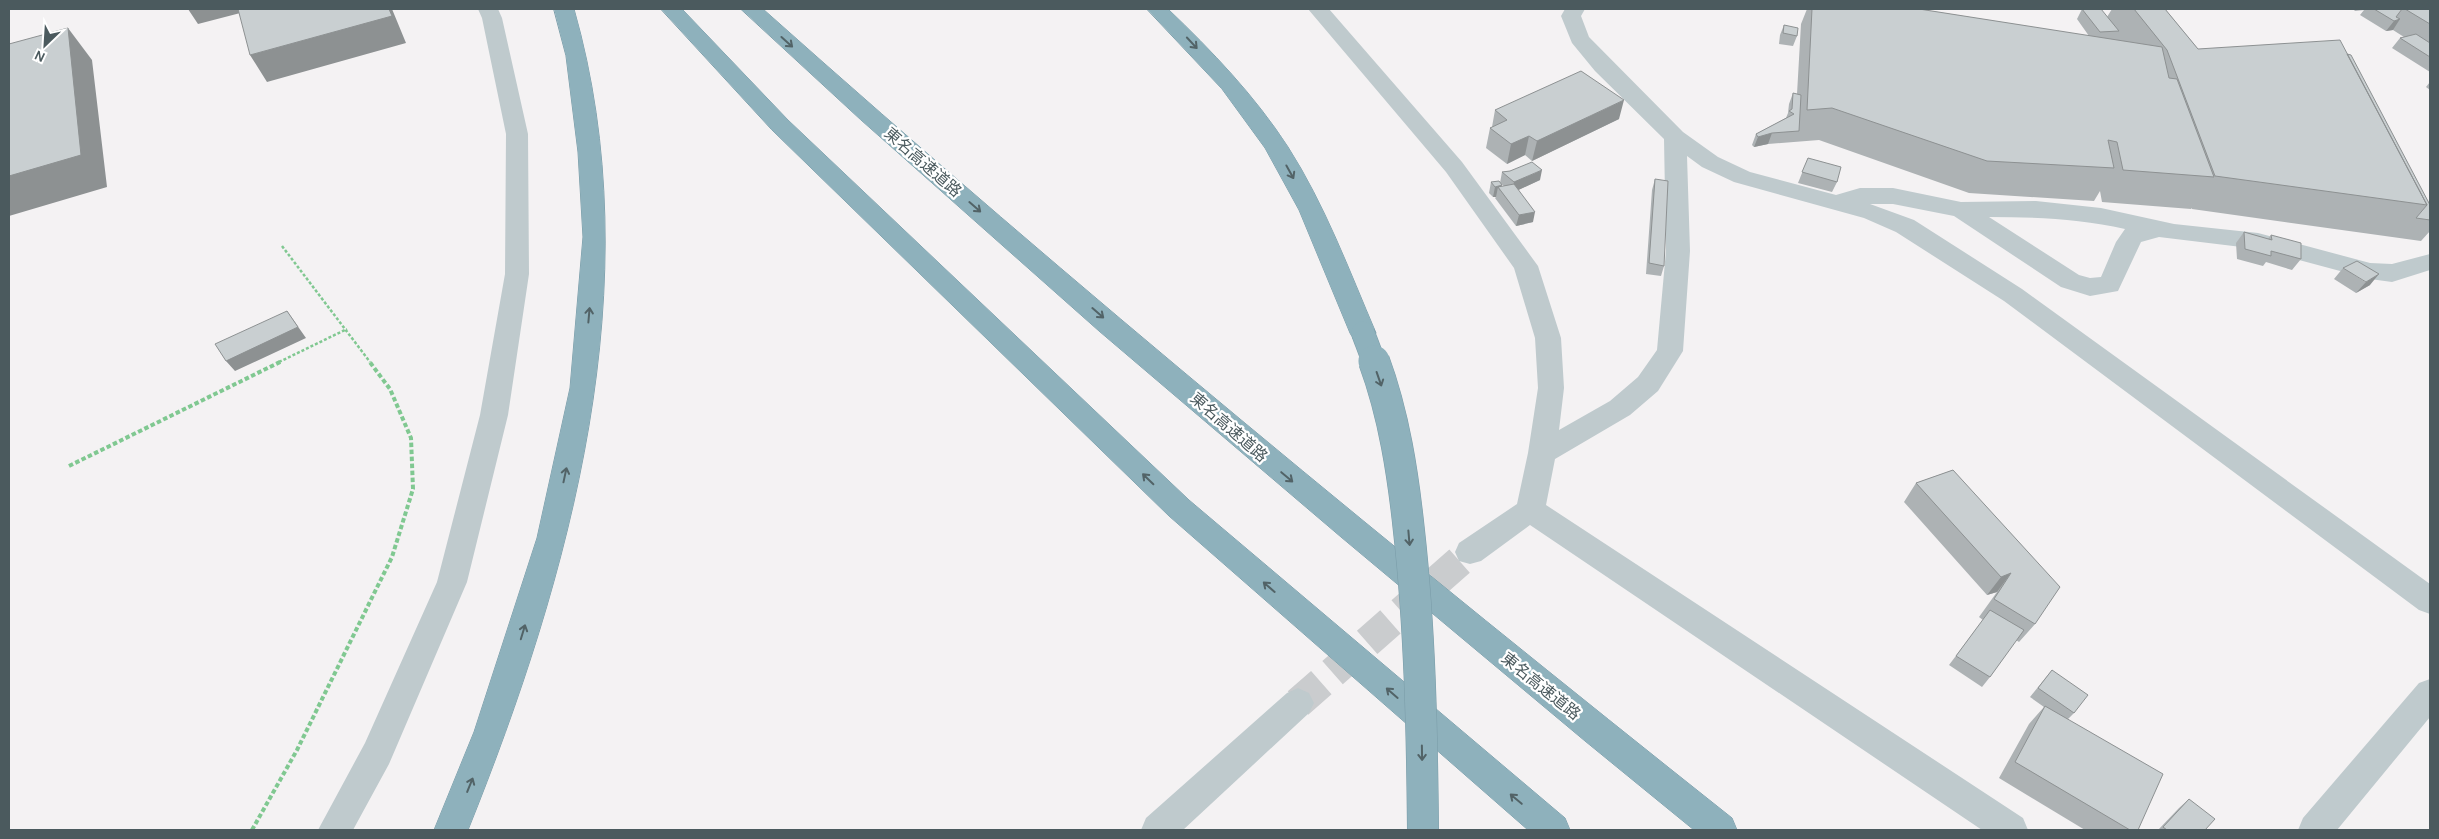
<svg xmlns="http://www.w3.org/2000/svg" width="2439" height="839" viewBox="0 0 2439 839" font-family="Karla,'Noto Sans JP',sans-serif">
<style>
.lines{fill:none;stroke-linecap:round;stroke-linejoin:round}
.minor-tunnel{stroke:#caccce;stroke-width:31;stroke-dasharray:31 15;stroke-linecap:butt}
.highway-casing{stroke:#7a9ca8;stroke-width:1}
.path-far1{stroke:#80c891;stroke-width:2.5;stroke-dasharray:3 2;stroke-linecap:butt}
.path{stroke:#80c891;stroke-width:4;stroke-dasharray:4.5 2.5;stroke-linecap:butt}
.minor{fill:#bfcacd;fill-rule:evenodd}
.highway{fill:#8eb1bc;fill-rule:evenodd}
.highway-bridge-far1-casing{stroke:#7a9ca8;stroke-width:24;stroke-linecap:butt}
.highway-bridge-casing{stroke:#7a9ca8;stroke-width:32;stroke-linecap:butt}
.highway-bridge-far1{stroke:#8eb1bc;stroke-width:23}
.highway-bridge{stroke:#8eb1bc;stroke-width:31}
.wall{fill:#adb2b4}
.shaded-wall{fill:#8d9192}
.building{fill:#c9cfd1;stroke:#8d9192}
.oneway{stroke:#526367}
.labels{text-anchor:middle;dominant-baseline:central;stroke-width:4.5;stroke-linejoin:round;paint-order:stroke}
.street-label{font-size:16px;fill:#4b5a5e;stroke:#fff}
</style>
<rect width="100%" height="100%" fill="#f4f2f3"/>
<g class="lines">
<path class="minor-tunnel" d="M1298 703 1470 552"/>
<defs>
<path id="highway" d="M554 9H574C652 283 571 574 468 830H434L474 732 537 538 570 388 583 237 578 152 566 56Z
M661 9H682L788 120 1189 500 1565 818 1570 830H1528L1169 516 772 130Z
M741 9H763C1077 289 1402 556 1732 818L1737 830H1694L1585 741 1341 537 1099 331 861 120Z
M1147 9H1168C1212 51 1255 96 1288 147 1325 205 1349 270 1376 333L1372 340 1363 342 1354 340 1350 333 1299 210 1265 148 1222 89Z"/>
</defs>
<use href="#highway" class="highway-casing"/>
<path class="path-far1" d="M282 246 370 362
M279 362 347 329"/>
<path class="path" d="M69 466 282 361
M252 830 297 750 392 557 413 489 411 438 390 389 369 361"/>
<path class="minor" d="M478 9H498L502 18 528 134 529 274 508 415 467 582 389 764 353 830H318L365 743 437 582 480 415 505 274 506 134 482 18Z
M1308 9H1329L1462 162 1538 266 1561 338 1564 388 1559 430 1610 401 1638 377 1657 350 1666 251 1664 139 1595 71 1572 43 1561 16 1565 9H1585L1581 16 1589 37 1683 132 1718 157 1750 172 1836 195 1860 188H1893L1961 202 2036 201 2101 208 2174 224 2258 233 2370 263 2392 264 2430 254V270L2392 282 2370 279 2258 249 2159 237 2141 242 2118 291 2090 296 2061 287 1954 216 1893 204H1870L1914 220 2022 289 2430 584V614L2419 610 2004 301 1896 232 1864 218 1734 182 1702 167 1687 156 1690 251 1683 351 1658 391 1630 415 1555 459 1546 505 2023 818 2028 830H1982L1530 525 1481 561 1470 564 1459 561 1455 552 1459 543 1517 504 1528 453 1538 388 1535 338 1514 268 1446 172ZM1989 217C2035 217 2080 219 2125 229L2116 242 2101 277 2090 278 2079 275Z
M2430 679V717L2337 830H2298L2303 818 2419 683Z
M1298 688 1309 693 1314 703 1309 713 1183 830H1141L1146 818 1287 693Z"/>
<use href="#highway" class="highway"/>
<defs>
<path id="highway-bridge-far1" d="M1363 333 1374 362"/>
<path id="highway-bridge" d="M1374 361C1394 415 1403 474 1409 531 1420 630 1422 730 1423 830"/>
</defs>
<use href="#highway-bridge-far1" class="highway-bridge-far1-casing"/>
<use href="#highway-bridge" class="highway-bridge-casing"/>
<use href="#highway-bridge-far1" class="highway-bridge-far1"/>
<use href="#highway-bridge" class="highway-bridge"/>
</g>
<path class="wall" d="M1807 9H1919L2089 36 2077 19 2082 9 2107 17 2112 9H2165L2198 49 2430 205V231L2421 241 2192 209V208L2191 209 2102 202 2100 191 2094 201 1969 193 1819 140 1768 144 1754 147 1752 145 1756 134 1786 118 1788 113 1789 104 1793 93 1797 94 1801 24Z
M2353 9H2430V72L2392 48 2400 38 2404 37 2393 30 2386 31 2360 15 2364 10 2355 11Z
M1784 25 1797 36 1793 46 1779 44 1780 35Z
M2430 82V90L2426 87Z
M1495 110 1619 119 1532 161 1525 155 1507 164 1486 148 1490 128 1492 127Z
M1808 158 1837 182 1832 192 1798 183Z
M1510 171 1540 180 1518 190 1533 222 1516 226 1495 198 1496 197H1493L1489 193 1491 182 1501 187 1504 186 1500 183 1502 172Z
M1655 179 1664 266 1661 276 1646 274 1652 190Z
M2244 232 2268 239 2271 235 2301 259 2292 270 2266 262 2263 266 2237 259 2236 243Z
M2343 268 2370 285 2356 293 2334 279Z
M1953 470 2035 624 2019 642 2016 640 1990 677 1982 687 1949 665 1983 620 1979 617 1997 592 1987 595 1904 502 1916 483Z
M2052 670 2074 713 2068 719 2138 830H2085L1999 778 2029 724 2044 707 2030 697Z
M2189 799 2205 830H2158L2179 808Z"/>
<path class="shaded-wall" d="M188 9H247L248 11 198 24Z
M389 9H392L406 43 267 82 250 55Z
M2400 19 2393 30 2386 31 2394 21Z
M68 28 92 60 107 187 9 216V176Z
M1624 100 1619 119 1532 161 1537 141Z
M1772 133 1768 144 1754 147 1758 137Z
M1529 136 1525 155 1507 164 1511 144Z
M1542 170 1540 180 1512 193 1514 182Z
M1502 185 1500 191 1498 187 1496 197H1493L1495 187Z
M1535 212 1533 222 1516 226 1519 215Z
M2379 274 2370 285 2356 293 2366 282Z
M287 311 306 338 235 371 226 361Z
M2011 573 1997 592 1987 595 2001 577Z"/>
<path class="building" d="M238 9H389L392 16 250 55Z
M1812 9H1919L2162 47 2169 78 2177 79 2214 177 2123 170 2117 142 2108 140 2114 168 1987 161 1832 108 1807 110Z
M2082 9H2101L2119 31 2100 32Z
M2134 9H2165L2198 49 2340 40 2427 205 2215 176 2167 50Z
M2374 9H2402L2396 17 2400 19 2394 21Z
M2405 9H2430V24Z
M1784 25 1798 28 1797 36 1783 33Z
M68 28 81 155 9 176V44Z
M2416 34 2430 43V57L2400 38Z
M2347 54 2351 55 2430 205V220L2416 218 2427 205Z
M1581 71 1624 100 1537 141 1529 136 1511 144 1490 128 1507 120 1495 110Z
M1793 93 1801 95 1799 131 1772 133 1758 137 1756 134 1794 114 1789 111 1792 109Z
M1808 158 1841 167 1837 182 1802 172Z
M1532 162 1542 170 1514 182 1502 172 1510 171Z
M1655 179 1668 181 1664 266 1649 263Z
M1499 181 1502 185 1495 187 1491 182Z
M1514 184 1535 212 1519 215 1498 187Z
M2244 232 2272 240 2271 235 2301 243V259L2271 251V256L2245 249Z
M2357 261 2379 274 2366 282 2343 268Z
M287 311 298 327 226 361 215 344Z
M1953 470 2060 587 2035 624 1994 599 2011 573 2001 577 1916 483Z
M1990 610 2024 630 1990 677 1956 656Z
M2052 670 2088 695 2074 713 2038 688Z
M2045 706 2163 774 2138 830H2130L2015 762Z
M2189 799 2215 819 2205 830H2167L2163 827Z"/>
<defs><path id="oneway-shaft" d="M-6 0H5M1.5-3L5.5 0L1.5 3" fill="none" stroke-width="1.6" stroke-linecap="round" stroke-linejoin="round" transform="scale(1.25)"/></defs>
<g class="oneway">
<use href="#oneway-shaft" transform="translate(787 42) rotate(42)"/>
<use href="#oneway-shaft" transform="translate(1192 43) rotate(47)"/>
<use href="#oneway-shaft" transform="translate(1290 172) rotate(61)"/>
<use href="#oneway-shaft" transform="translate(975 207) rotate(41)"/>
<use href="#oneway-shaft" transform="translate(1098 313) rotate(41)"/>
<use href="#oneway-shaft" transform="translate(589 315) rotate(-85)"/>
<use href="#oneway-shaft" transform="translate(1379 379) rotate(71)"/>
<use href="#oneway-shaft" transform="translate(565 475) rotate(-78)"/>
<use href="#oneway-shaft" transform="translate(1287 477) rotate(40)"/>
<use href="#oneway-shaft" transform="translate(1148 479) rotate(-136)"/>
<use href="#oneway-shaft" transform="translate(1409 538) rotate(85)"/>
<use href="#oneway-shaft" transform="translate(1269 587) rotate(-139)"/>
<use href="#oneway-shaft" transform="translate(523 632) rotate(-73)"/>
<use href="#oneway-shaft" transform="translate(1392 693) rotate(-139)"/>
<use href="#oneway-shaft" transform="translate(1422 753) rotate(89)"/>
<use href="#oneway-shaft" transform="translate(470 785) rotate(-68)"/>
<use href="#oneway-shaft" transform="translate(1516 799) rotate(-140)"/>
</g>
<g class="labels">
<g class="street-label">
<text transform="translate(923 162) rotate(41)">東名高速道路</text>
<text transform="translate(1229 427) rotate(41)">東名高速道路</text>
<text transform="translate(1541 686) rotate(39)">東名高速道路</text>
</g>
</g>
<rect width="2439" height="839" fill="none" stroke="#4b5a5e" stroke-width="20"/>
<g transform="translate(45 45) rotate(205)" stroke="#ffffff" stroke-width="4" paint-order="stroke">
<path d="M0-4L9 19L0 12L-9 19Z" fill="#4b5a5e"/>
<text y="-8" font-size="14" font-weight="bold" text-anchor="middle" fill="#4b5a5e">N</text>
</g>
</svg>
